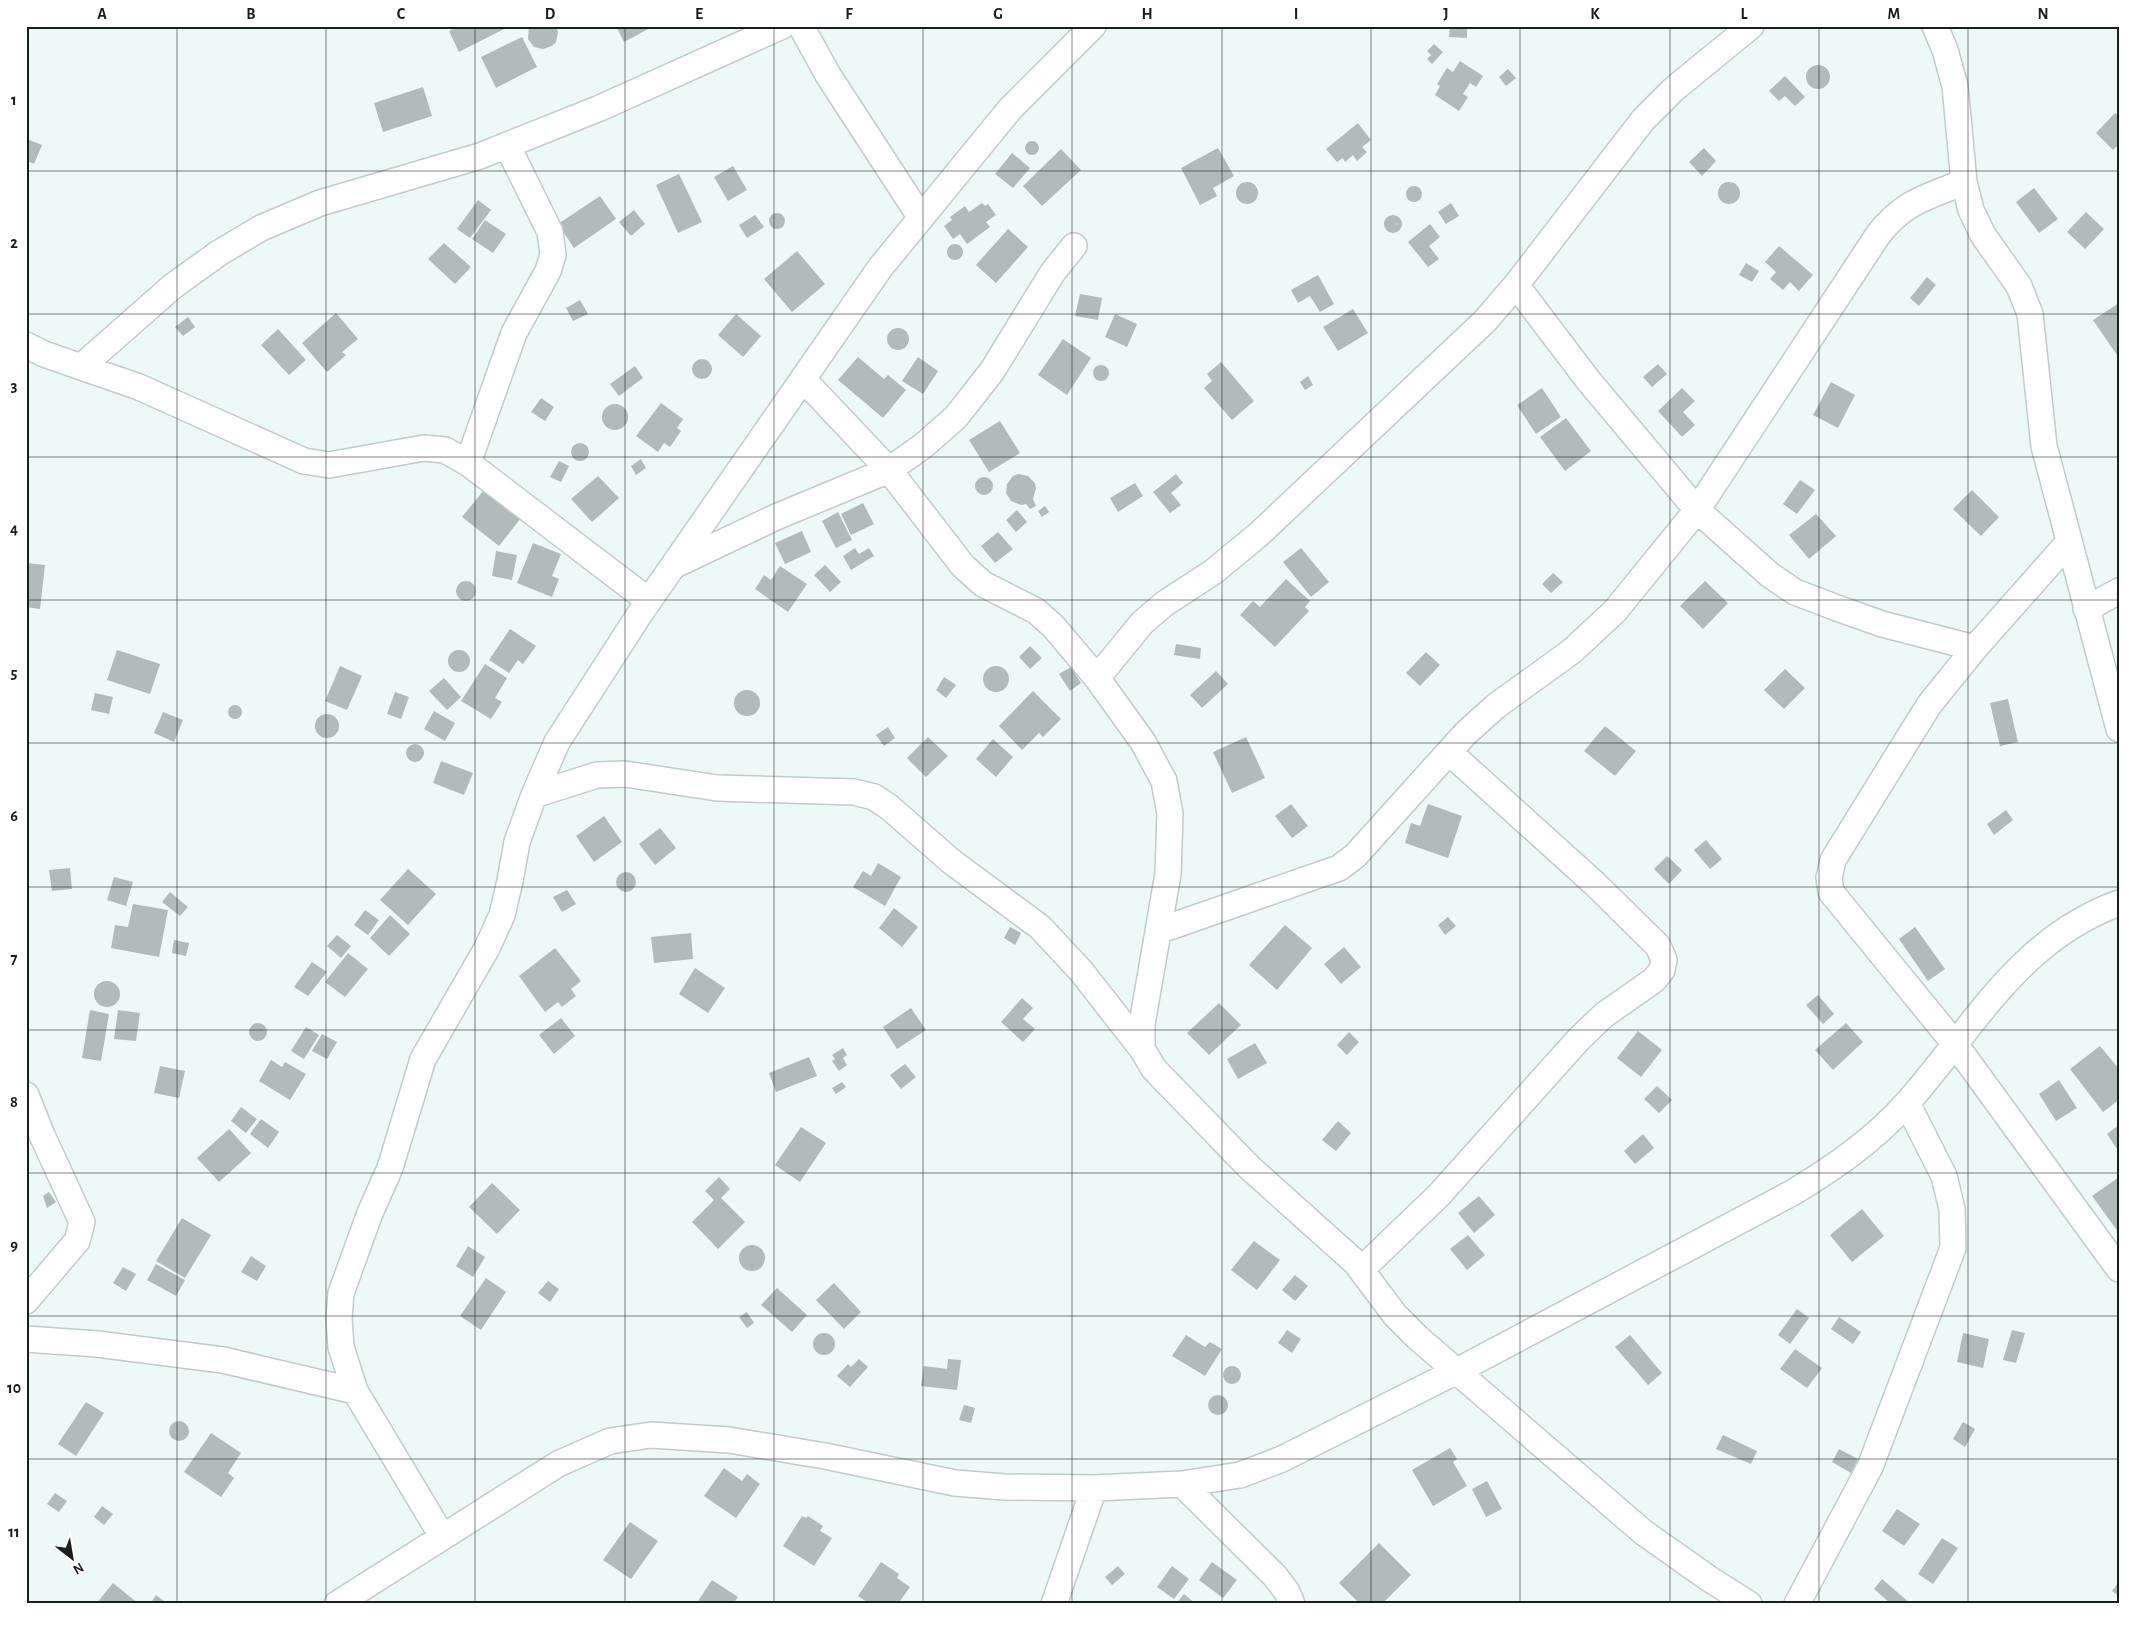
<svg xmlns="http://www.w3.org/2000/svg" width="2145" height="1630" viewBox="0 0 2145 1630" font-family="'Alegreya Sans',sans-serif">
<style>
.building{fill:#b1bbba}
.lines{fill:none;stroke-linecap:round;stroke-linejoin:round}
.minor-casing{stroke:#c1ccca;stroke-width:28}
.minor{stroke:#fff;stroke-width:25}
.grid{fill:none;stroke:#191d1c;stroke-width:1;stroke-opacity:0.55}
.neatline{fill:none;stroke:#191d1c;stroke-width:2}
.grid-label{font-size:16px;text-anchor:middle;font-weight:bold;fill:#191d1c}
</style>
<rect width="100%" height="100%" fill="#edf9f7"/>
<path class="building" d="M458 26H503L504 29 459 52 449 31Z
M529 26H556L558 32 556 42 552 46 543 49 534 47 528 39Z
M616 26H654L624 42Z
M1450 26H1467V38L1449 37Z
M522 37 537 67 496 88 481 57Z
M1434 44 1443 52 1432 64 1427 59 1431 55 1427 51Z
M1460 61 1483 76 1476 87 1470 83 1463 94 1468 97 1459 111 1435 95 1440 86 1437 84 1447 68 1453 72Z
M1806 77a12 12 0 1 1 24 0a12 12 0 1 1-24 0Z
M1508 69 1516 78 1506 86 1499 77Z
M1785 76 1805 97 1795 106 1785 96 1779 101 1769 91Z
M423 87 432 116 383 132 374 103Z
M2115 113 2119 116V144L2113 150 2096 133Z
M1358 123 1371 140 1362 147 1367 152 1357 161 1353 155 1345 162 1343 158 1337 162 1326 149Z
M26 133 29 134 27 139 42 145 34 164 26 160Z
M1025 148a7 7 0 1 1 14 0a7 7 0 1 1-14 0Z
M1218 148 1234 176 1213 188 1217 196 1200 205 1181 168Z
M1704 148 1716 161 1702 176 1689 162Z
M1061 149 1081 170 1042 206 1023 186Z
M1012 153 1030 168 1013 188 995 174Z
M733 166 747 190 728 201 714 177Z
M679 174 702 222 678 233 656 185Z
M1236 193a11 11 0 1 1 22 0a11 11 0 1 1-22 0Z
M1718 193a11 11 0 1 1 22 0a11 11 0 1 1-22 0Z
M1406 194a8 8 0 1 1 16 0a8 8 0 1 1-16 0Z
M2034 188 2058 219 2039 233 2016 202Z
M600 196 616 219 574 248 558 224Z
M478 200 491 210 470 238 457 229Z
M982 203 985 206 988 204 996 215 986 222 990 227 967 244 960 234 953 239 944 226 952 220 950 217 965 206 969 212Z
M1451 203 1459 216 1446 224 1438 212Z
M634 210 645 224 631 236 619 222Z
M2086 212 2104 229 2085 249 2067 232Z
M769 221a8 8 0 1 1 16 0a8 8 0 1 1-16 0Z
M1384 224a9 9 0 1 1 18 0a9 9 0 1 1-18 0Z
M755 215 764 227 747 238 739 225Z
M485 220 506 234 493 253 472 239Z
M1430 224 1440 237 1429 246 1439 259 1428 267 1408 242Z
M1008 229 1028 247 996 283 976 265Z
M444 243 471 267 455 284 428 259Z
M947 252a8 8 0 1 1 16 0a8 8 0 1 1-16 0Z
M1779 246 1813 275 1799 291 1790 282 1783 290 1770 279 1776 272 1765 262Z
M797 251 825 284 792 312 764 279Z
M1746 263 1759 271 1752 282 1739 275Z
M1318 275 1334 304 1320 312 1310 296 1298 303 1291 290Z
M1927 277 1936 285 1919 306 1910 298Z
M1080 294 1102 298 1098 320 1075 316Z
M580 300 588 314 573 321 566 308Z
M2119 303V358L2093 320Z
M1353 309 1368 333 1338 351 1323 327Z
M336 313 358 339 342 352 346 355 327 372 302 343Z
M736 314 761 336 743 357 718 335Z
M1115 314 1137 324 1127 347 1105 337Z
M188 317 195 327 183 336 175 327Z
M887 339a11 11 0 1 1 22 0a11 11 0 1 1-22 0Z
M278 329 306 360 289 375 261 345Z
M1063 339 1091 358 1067 395 1038 375Z
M858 357 884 379 888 375 906 390 883 418 838 380Z
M918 357 938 371 923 394 902 381Z
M692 369a10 10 0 1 1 20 0a10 10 0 1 1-20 0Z
M1221 362 1254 401 1232 420 1204 388 1212 381 1207 374Z
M1658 364 1667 374 1652 387 1643 377Z
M1093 373a8 8 0 1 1 16 0a8 8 0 1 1-16 0Z
M635 366 643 378 619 396 610 384Z
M1308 376 1313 385 1305 390 1300 382Z
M1831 382 1855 395 1838 428 1813 415Z
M1542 388 1561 417 1536 434 1517 405Z
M1682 388 1695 401 1683 412 1695 425 1682 437 1658 411Z
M541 398 554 407 545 421 531 412Z
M661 403 683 419 677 428 681 431 670 447 664 443 658 452 636 436Z
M602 417a13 13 0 1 1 26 0a13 13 0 1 1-26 0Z
M1566 418 1591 451 1565 471 1540 437Z
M1000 421 1020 453 989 472 969 440Z
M571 452a9 9 0 1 1 18 0a9 9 0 1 1-18 0Z
M641 459 646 468 636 475 631 466Z
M559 461 569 466 561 482 550 477Z
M1018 474 1028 476 1035 483 1036 488 1033 499 1036 506 1030 509 1026 504 1021 505 1011 501 1006 493 1007 484 1013 476Z
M1176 474 1183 483 1171 493 1181 505 1170 513 1153 492Z
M598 476 619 498 592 522 571 499Z
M975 486a9 9 0 1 1 18 0a9 9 0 1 1-18 0Z
M1800 480 1815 490 1797 514 1783 504Z
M1135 483 1143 496 1118 512 1110 498Z
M484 490 521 518 499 546 462 517Z
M1972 490 1999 517 1981 536 1953 509Z
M863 503 874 524 851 535 841 514Z
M1045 506 1049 512 1042 517 1038 511Z
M1017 510 1027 522 1016 532 1006 520Z
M838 512 852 540 836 548 822 521Z
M1816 514 1836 536 1809 559 1789 535Z
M802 531 811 552 785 564 775 543Z
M998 532 1013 549 995 563 981 546Z
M533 543 561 554 552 576 559 579 552 597 517 583Z
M855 548 859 554 869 548 874 556 851 570 843 556Z
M1301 548 1329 582 1311 597 1283 562Z
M496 551 517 555 512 580 492 576Z
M26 563 45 565 40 609 26 607Z
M825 565 841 582 830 592 814 575Z
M780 566 807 584 788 612 755 589 764 575 771 580Z
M1553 573 1563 582 1551 593 1542 584Z
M1286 579 1310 601 1305 607 1309 611 1275 647 1240 615 1253 601 1260 607Z
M1705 581 1728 603 1703 629 1680 606Z
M456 591a10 10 0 1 1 20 0a10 10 0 1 1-20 0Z
M510 629 536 646 523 664 518 660 509 673 489 660Z
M1176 644 1201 648 1200 659 1174 655Z
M1030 646 1042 658 1030 669 1019 657Z
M117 650 160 664 150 694 107 680Z
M448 661a11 11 0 1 1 22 0a11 11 0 1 1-22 0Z
M1426 652 1440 665 1420 686 1406 673Z
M485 664 507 678 495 698 502 702 491 719 461 701Z
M340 666 362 676 347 710 325 701Z
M983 679a13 13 0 1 1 26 0a13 13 0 1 1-26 0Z
M1071 667 1081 683 1070 691 1059 674Z
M1785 669 1805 688 1784 709 1764 690Z
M1216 671 1228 684 1202 708 1190 695Z
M944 677 956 685 946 698 936 690Z
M444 678 461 697 447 710 429 691Z
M734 703a13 13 0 1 1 26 0a13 13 0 1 1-26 0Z
M1033 691 1061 719 1043 737 1039 733 1022 750 999 726Z
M395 692 409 697 401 719 387 714Z
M95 693 113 697 109 714 91 710Z
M2008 699 2018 742 2000 746 1990 703Z
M228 712a7 7 0 1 1 14 0a7 7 0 1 1-14 0Z
M434 711 455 723 445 741 424 729Z
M163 712 183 720 174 742 154 733Z
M315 726a12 12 0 1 1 24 0a12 12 0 1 1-24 0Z
M1605 726 1636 751 1615 776 1584 751Z
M888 727 895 738 884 746 876 735Z
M928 737 948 756 926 777 907 758Z
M1246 737 1265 778 1232 793 1213 752Z
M993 739 1013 757 996 777 976 759Z
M406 753a9 9 0 1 1 18 0a9 9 0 1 1-18 0Z
M441 761 473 773 464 795 433 783Z
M1291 804 1308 826 1292 838 1275 816Z
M1428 804 1462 816 1448 858 1405 843 1411 823 1420 826Z
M2006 810 2013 820 1994 835 1987 824Z
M604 816 622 842 594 862 576 836Z
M660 828 676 848 655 865 639 844Z
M1706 840 1722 859 1710 869 1694 850Z
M1667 856 1682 870 1669 884 1654 869Z
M878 863 901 877 885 906 853 887 863 871 871 876Z
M70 868 72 889 52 891 49 870Z
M408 869 436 894 408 925 380 900Z
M616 882a10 10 0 1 1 20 0a10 10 0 1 1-20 0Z
M114 877 133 882 126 906 107 900Z
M567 890 576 904 562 912 553 897Z
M170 892 188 907 180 916 162 902Z
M133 904 168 910 159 957 111 948 115 925 128 927Z
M894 908 918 927 902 947 879 928Z
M365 910 379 920 368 935 354 925Z
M390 915 410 934 389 956 370 938Z
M1448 917 1456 926 1445 935 1438 925Z
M1285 925 1312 948 1277 990 1249 965Z
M1010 927 1021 933 1015 945 1004 938Z
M1915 927 1945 969 1928 981 1899 939Z
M691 933 693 959 654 963 651 937Z
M337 935 351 946 341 958 327 946Z
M174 940 189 943 186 956 172 953Z
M1344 947 1361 967 1341 984 1324 964Z
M555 948 581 981 571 989 576 996 562 1007 558 1002 545 1012 519 976Z
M348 953 368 969 345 997 325 982Z
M312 962 327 972 308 996 294 987Z
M695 968 725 988 708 1013 679 994Z
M94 994a13 13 0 1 1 26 0a13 13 0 1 1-26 0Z
M1818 995 1834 1014 1823 1024 1806 1005Z
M1022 998 1033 1008 1023 1019 1035 1029 1023 1042 1001 1022Z
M1219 1003 1241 1025 1209 1055 1187 1033Z
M911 1008 926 1030 897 1049 883 1027Z
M90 1010 109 1014 101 1061 82 1058Z
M118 1010 140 1013 136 1041 114 1039Z
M561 1018 575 1036 554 1054 539 1035Z
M249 1032a9 9 0 1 1 18 0a9 9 0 1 1-18 0Z
M1846 1023 1863 1042 1833 1070 1815 1050Z
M306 1027 319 1035 304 1059 291 1051Z
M1638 1031 1662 1050 1641 1077 1617 1058Z
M1349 1032 1359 1042 1347 1055 1337 1045Z
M322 1034 337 1042 327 1059 312 1051Z
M1255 1043 1267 1063 1238 1079 1227 1059Z
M2100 1046 2119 1069V1100L2103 1112 2070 1069Z
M843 1048 847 1055 843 1058 847 1065 839 1071 832 1061 835 1059 832 1055Z
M809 1057 817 1076 776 1092 769 1073Z
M271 1060 282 1067 285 1062 306 1074 290 1100 259 1081Z
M905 1064 916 1077 901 1089 890 1075Z
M160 1066 185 1071 179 1098 154 1093Z
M2059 1080 2077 1108 2056 1121 2039 1094Z
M842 1082 846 1087 836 1094 832 1088Z
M1657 1086 1672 1100 1659 1113 1644 1099Z
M241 1107 257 1119 246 1133 231 1121Z
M261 1119 279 1132 268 1148 250 1134Z
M1338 1121 1351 1133 1336 1151 1322 1140Z
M2119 1125V1148L2117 1149 2107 1134Z
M801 1127 826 1143 800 1182 775 1165Z
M229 1129 251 1153 219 1182 197 1158Z
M1643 1134 1654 1148 1635 1164 1624 1151Z
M719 1177 730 1189 721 1198 745 1222 718 1249 692 1222 714 1200 705 1191Z
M2119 1177V1233L2092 1196Z
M492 1183 520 1210 497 1234 469 1207Z
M49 1192 56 1202 47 1208 43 1196Z
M1479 1196 1495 1215 1474 1233 1458 1213Z
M1862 1209 1884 1236 1852 1262 1830 1235Z
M182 1218 211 1235 185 1278 156 1261Z
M1468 1235 1485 1255 1467 1270 1450 1249Z
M1254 1241 1280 1260 1257 1290 1231 1270Z
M739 1258a13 13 0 1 1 26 0a13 13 0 1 1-26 0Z
M468 1246 485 1257 473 1277 456 1266Z
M251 1256 266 1266 257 1281 241 1272Z
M156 1264 185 1280 176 1296 147 1280Z
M123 1267 136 1274 126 1291 113 1283Z
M1295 1275 1308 1286 1295 1301 1282 1290Z
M486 1278 506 1292 481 1330 460 1316Z
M548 1281 559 1289 550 1302 538 1293Z
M834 1283 861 1312 844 1329 816 1300Z
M777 1288 807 1315 792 1332 761 1305Z
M1797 1309 1809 1318 1790 1344 1778 1335Z
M747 1312 754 1323 747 1328 739 1317Z
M1839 1317 1861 1332 1853 1344 1831 1329Z
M1287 1330 1301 1339 1292 1353 1278 1343Z
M2012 1330 2025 1333 2016 1363 2003 1360Z
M1963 1333 1989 1339 1983 1368 1957 1362Z
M813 1344a11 11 0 1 1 22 0a11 11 0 1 1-22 0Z
M1186 1335 1205 1347 1210 1342 1222 1349 1205 1376 1172 1356Z
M1630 1335 1662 1373 1648 1385 1615 1347Z
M1795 1349 1822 1368 1807 1388 1780 1369Z
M859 1359 868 1367 850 1387 837 1376 848 1364 851 1367Z
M948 1359 961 1360 957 1390 921 1386 924 1366 947 1369Z
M1223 1375a9 9 0 1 1 18 0a9 9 0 1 1-18 0Z
M1208 1405a10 10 0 1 1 20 0a10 10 0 1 1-20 0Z
M86 1402 104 1413 76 1456 58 1444Z
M964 1405 975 1408 971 1423 959 1420Z
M169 1431a10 10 0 1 1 20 0a10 10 0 1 1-20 0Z
M1963 1422 1975 1429 1965 1447 1953 1439Z
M211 1433 241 1453 228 1473 234 1478 221 1497 184 1472Z
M1723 1435 1757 1451 1751 1464 1716 1449Z
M1450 1448 1457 1459 1453 1462 1467 1486 1433 1506 1412 1470Z
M1839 1449 1858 1459 1851 1473 1832 1462Z
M724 1468 742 1481 747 1474 760 1484 736 1518 704 1496Z
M1487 1481 1502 1509 1486 1517 1472 1489Z
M55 1493 67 1501 59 1512 47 1504Z
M102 1506 113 1514 104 1525 94 1517Z
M1897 1509 1920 1524 1904 1546 1882 1531Z
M802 1516 806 1518 808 1516 823 1526 820 1531 832 1538 814 1566 783 1546Z
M630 1522 658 1541 631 1579 603 1560Z
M1942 1538 1958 1548 1933 1584 1918 1574Z
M1379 1543 1411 1575 1382 1604H1360L1339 1583Z
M881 1562 899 1574 897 1578 910 1587 898 1604H870L858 1596Z
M1212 1562 1237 1580 1223 1598 1199 1580Z
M1118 1566 1125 1574 1112 1585 1105 1577Z
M1172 1566 1189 1579 1174 1599 1157 1587Z
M1882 1579 1911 1604H1891L1874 1589Z
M712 1580 738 1597 733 1604H696Z
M2119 1582V1596L2112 1591Z
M113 1583 139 1604H96Z
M1184 1594 1196 1604H1176Z
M156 1595 168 1604H150Z"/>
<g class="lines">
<defs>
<path id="minor" d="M801 26 828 75 921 218
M1935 26 1945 50 1955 86 1964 182 1971 210 1983 235 2019 286 2030 314 2044 446 2119 729
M1516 285 1588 380 1697 510 1770 575 1795 592 1837 608 1882 624 1975 648
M26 345 44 354 139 387 304 461 329 465 424 448 445 450 468 463 649 601
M81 367 173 286 219 253 261 228 320 203 480 156 600 108 782 26
M803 379 889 470 963 566 983 584 1036 611 1053 626 1097 678 1143 742 1164 781 1170 814 1168 874 1142 1024V1049
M468 463 514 333 548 271 553 255 550 232 507 145
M2068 543 1975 648 1929 705 1833 860 1829 878 1831 892 1955 1044 2119 1269
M675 565 776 517 889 470 923 446 956 417 992 371 1053 272 1074 246
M2086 609 2119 591
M1097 678 1142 623 1164 604 1213 572 1258 535 1485 321 1516 285 1643 120 1674 89 1751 26
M534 795 597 775 625 774 717 788 854 792 874 797 889 807 952 862 1040 927 1081 971 1142 1049 1154 1069 1249 1167 1356 1263 1395 1315 1418 1338 1643 1532 1708 1578 1749 1604
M1158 931 1339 868 1355 856 1466 733 1496 706 1572 651 1615 611 1697 510 1878 235C1903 202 1927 197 1964 182
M26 1095 41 1133 82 1222 77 1241 26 1301
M1362 1269 1439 1195 1578 1040 1604 1015 1654 980 1662 970 1664 960 1658 946 1594 883 1449 752
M26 1339 97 1344 223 1360 355 1391
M1182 1484 1275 1576 1287 1592 1292 1604
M442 1536 355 1391 341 1347 339 1318 341 1293 370 1213 390 1168 423 1059 487 948 502 915 510 881 517 842 534 795 557 742 641 612 880 268 1010 109 1093 26
M337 1604 558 1464 610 1441 651 1435 729 1440 825 1456 955 1483 1005 1487 1094 1488 1182 1484 1240 1475 1282 1459 1457 1371 1792 1193C1835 1167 1874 1140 1908 1102 1975 1026 2018 940 2119 903
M1054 1604 1094 1488
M1797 1604 1870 1467 1953 1248 1952 1209 1944 1176 1907 1103"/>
</defs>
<use href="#minor" class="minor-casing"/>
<use href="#minor" class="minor"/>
</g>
<path class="grid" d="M177 26V1604M326 26V1604M475 26V1604M625 26V1604M774 26V1604M923 26V1604M1072 26V1604M1222 26V1604M1371 26V1604M1520 26V1604M1670 26V1604M1819 26V1604M1968 26V1604M26 171H2119M26 314H2119M26 457H2119M26 600H2119M26 743H2119M26 887H2119M26 1030H2119M26 1173H2119M26 1316H2119M26 1459H2119"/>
<rect width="2145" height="1630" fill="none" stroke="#ffffff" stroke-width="55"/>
<g transform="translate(72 1558) rotate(149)" stroke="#ffffff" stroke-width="4" paint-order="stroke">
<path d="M0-4L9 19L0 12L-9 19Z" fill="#191d1c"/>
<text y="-8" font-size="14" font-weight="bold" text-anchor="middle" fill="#191d1c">N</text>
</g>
<rect x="28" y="28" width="2090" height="1574" class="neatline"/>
<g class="grid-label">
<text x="102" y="19">A</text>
<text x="251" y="19">B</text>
<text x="401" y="19">C</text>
<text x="550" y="19">D</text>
<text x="699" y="19">E</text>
<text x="849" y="19">F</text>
<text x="998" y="19">G</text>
<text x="1147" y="19">H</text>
<text x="1296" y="19">I</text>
<text x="1446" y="19">J</text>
<text x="1595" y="19">K</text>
<text x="1744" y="19">L</text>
<text x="1894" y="19">M</text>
<text x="2043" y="19">N</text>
<text x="14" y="105">1</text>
<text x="14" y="248">2</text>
<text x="14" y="391">3</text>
<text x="14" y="534">4</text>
<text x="14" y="678">5</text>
<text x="14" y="821">6</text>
<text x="14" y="964">7</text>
<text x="14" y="1107">8</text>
<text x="14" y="1250">9</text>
<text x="14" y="1393">10</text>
<text x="14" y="1537">11</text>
</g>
</svg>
